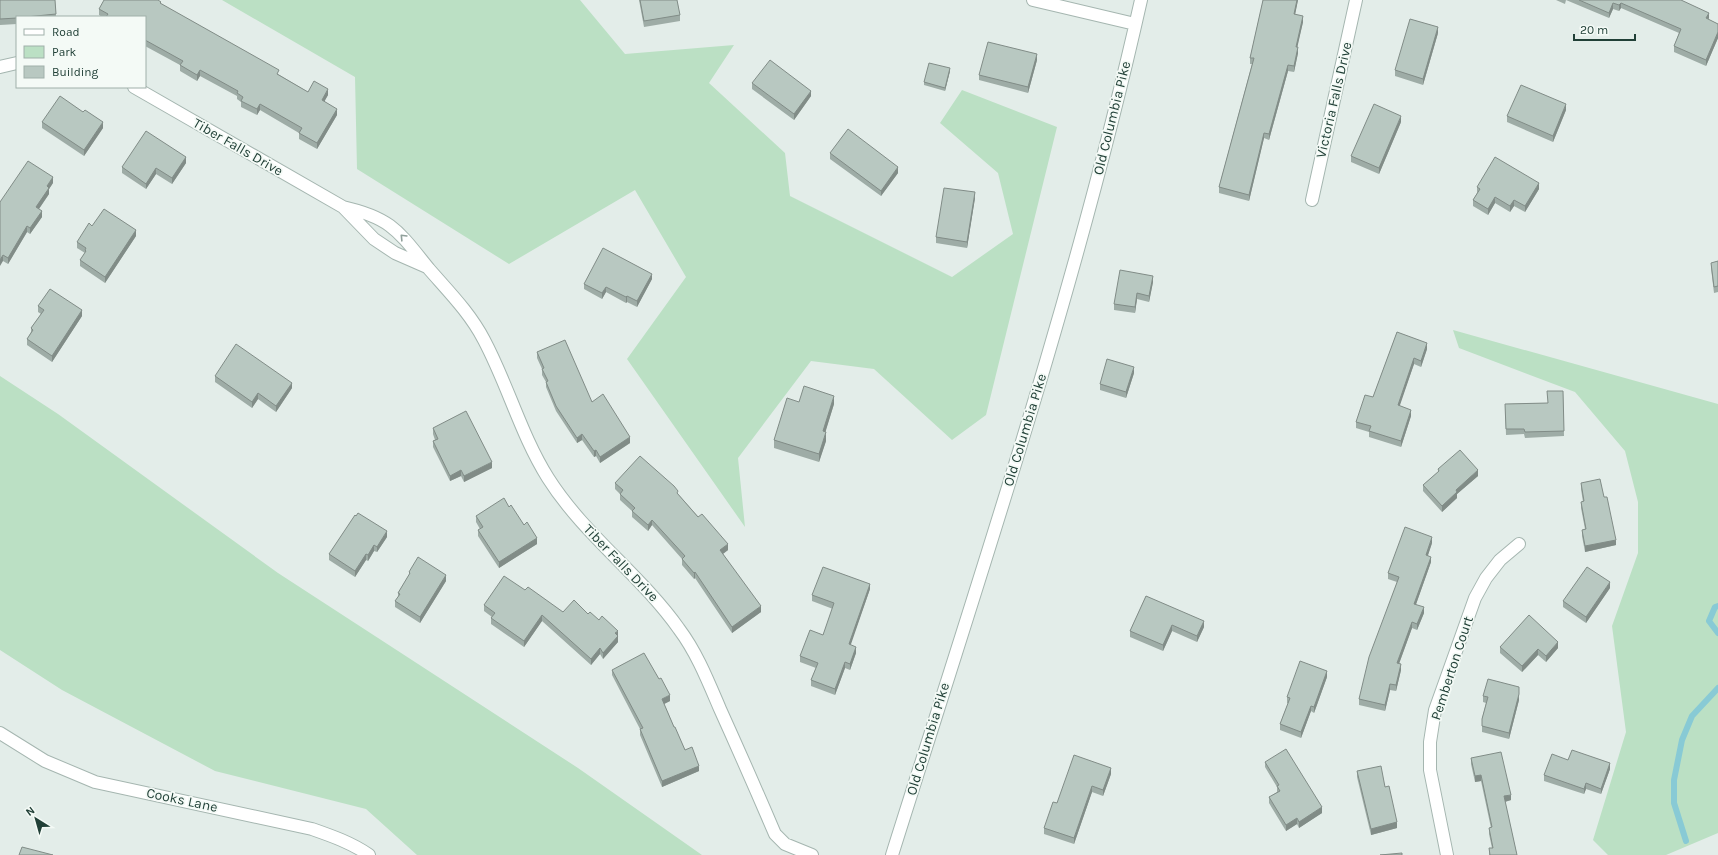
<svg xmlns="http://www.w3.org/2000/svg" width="1718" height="855" viewBox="0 0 1718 855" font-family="Karla,sans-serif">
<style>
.green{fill:#bbe0c4}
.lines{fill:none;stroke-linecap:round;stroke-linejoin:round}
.stream{stroke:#88cad5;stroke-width:6}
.minor-casing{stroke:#a5b6b0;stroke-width:14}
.minor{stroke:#fff;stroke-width:12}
.wall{fill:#9eaca6}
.shaded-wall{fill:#818c87}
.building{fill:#b8c8c1;stroke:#818c87}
.oneway{stroke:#90a09b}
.labels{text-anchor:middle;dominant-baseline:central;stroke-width:3.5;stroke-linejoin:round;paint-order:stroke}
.street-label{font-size:14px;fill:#214037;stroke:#f4faf6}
</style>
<rect width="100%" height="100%" fill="#e3ede9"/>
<path class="green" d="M222 0H580L625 54 734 45 709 83 785 153 790 196 952 277 1013 234 998 173 940 123 962 90 1057 127 986 415 952 440 874 369 811 361 738 458 745 527 627 359 686 277 635 190 509 264 357 169 355 77Z
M1453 330 1718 404V833L1666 855H1608L1593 840 1626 732 1612 626 1638 553V502L1625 451 1575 392 1459 348Z
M0 376 58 414 278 573 578 768 702 855H417L366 809 215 771 62 690 0 650Z"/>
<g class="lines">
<path class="stream" d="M1718 606 1715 607 1709 621 1718 633
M1686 841 1674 803V780L1682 740 1692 716 1718 688"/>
<defs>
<path id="minor" d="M1033 0 1135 24
M0 67 17 63
M134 87 343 207C392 218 399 232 429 269 449 292 470 313 484 340 508 385 521 435 548 478 584 535 640 574 679 629 697 653 708 681 720 709 739 751 757 792 775 834L785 844 812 855
M1312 200 1356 0
M343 207 374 239 395 253 427 267
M0 733 45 761 95 782 312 829C332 836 352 843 369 855
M892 855C981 572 1076 290 1141 0
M1447 855 1430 770V742L1435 710 1475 598 1486 578 1500 560 1519 544"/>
</defs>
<use href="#minor" class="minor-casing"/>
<use href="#minor" class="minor"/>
</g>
<path class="wall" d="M0 0H55L56 17H17V24L0 25Z
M639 0H677L680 15V21L644 27Z
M1263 0H1298L1295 14 1303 22 1297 47 1298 53 1294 72 1288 71 1269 140 1264 138 1249 201 1219 193V187L1252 64H1250V58Z
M1556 0H1566L1565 4Z
M1566 0H1681L1709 18 1708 19 1718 24V38L1706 66 1674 52V46L1679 33 1621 8 1619 11 1613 9 1609 18Z
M161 4 308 92 328 95 324 101 337 115 317 149 299 139V133L260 110 257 115 241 107V102L237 99V96L200 76 197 81 180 71V65L145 46V17H102L99 15V9Z
M1438 33 1423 85 1395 76V70Z
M1037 60 1028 93 979 80V75Z
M950 71 945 91 924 85V82Z
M752 83 811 96 794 120 752 89Z
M1566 110 1553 142 1507 122V116Z
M42 122 103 128 84 156 42 128Z
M1401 122 1379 174 1351 162V156Z
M830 153 898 173 881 196 830 159Z
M186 163 172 184 156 174 146 189 122 173V167Z
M53 183 49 189V194L39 209 42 217 30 234 27 232 8 264 3 261 0 202Z
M1477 187 1539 189 1525 212 1514 206 1510 212 1495 203 1488 215 1473 206V200L1477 193Z
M975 198 967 248 936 243V237Z
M136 236 105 283 80 266V260L85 253 77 248V242Z
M1718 261V292L1714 293 1711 268V263Z
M652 279 637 307 627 302 626 303 606 292 602 299 584 289V284Z
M1153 282 1149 302 1137 299 1135 313 1114 310V304Z
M38 306 82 316 52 362 27 345V339L31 332V328L41 314 38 312Z
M1397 332 1427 349 1421 367 1414 364 1399 406 1411 416 1401 447 1369 437V432L1356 428V422L1373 397Z
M537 352 592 402 630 443 600 463 596 456 594 457 582 440 577 443 556 411 546 387V382L542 375V369L537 358Z
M1134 373 1126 398 1100 390V384Z
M215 376 292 388 276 412 258 399 252 408 215 382Z
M1563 391 1564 436 1525 438 1524 434 1506 435 1505 404 1548 403Z
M799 402 834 404 825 432 826 441 819 462 774 448V440Z
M433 428 492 468 464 482 461 476 450 481 433 447V441L435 440 433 434Z
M1438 469 1478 476 1457 494V498L1442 512 1423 491V485L1438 472Z
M615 483 678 494 728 550 723 554 761 612 732 633 695 578 694 579 682 565V559L652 525 648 531 632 517V511L620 500V494L615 489Z
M1581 483 1604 497 1616 545 1585 552 1582 536V530L1585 529 1581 508V502H1583L1581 489Z
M509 507 524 525 537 544 499 568 478 536V530L480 529 476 522V516Z
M387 537 377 552 374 551 368 561 366 560 355 577 329 560V554Z
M1432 543 1428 555 1431 562 1416 604 1424 613 1417 630 1412 628 1399 664 1401 670 1396 691 1390 690 1385 711 1359 705V699L1397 582 1388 579V573Z
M409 572 446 581 420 623 395 607V601L398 597V593L409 575Z
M1610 588 1586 623 1563 607V601Z
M870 589 850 645 856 653 850 670 845 668 835 695 811 686V680L816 668 800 662V656L823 635 833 609 812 601V595Z
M525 590 563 612 588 614 618 635V642L603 659 600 654 591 665 542 621 524 647 491 624V618L492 617 484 611V605Z
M1146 596 1204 627 1197 642 1172 631 1163 651 1130 637V631Z
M1500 647 1558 648 1546 662 1538 655 1522 672 1500 653Z
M612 670 670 701 664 704 674 727 685 750 699 771 662 787 640 735V729L612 675Z
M1327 677 1314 713 1311 711 1301 738 1280 730V724L1288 703H1287V697Z
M1483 696 1519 700 1509 739 1482 732V719L1486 703 1483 702Z
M1471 758 1511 800 1505 802 1517 855H1489V848H1492L1489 834V828H1491L1481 781 1475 782 1471 764Z
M1568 760 1610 769 1601 794 1586 789 1584 794 1544 781V775Z
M1265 762 1322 813 1299 828 1297 824 1286 831 1269 803V797L1277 792V787L1265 767Z
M1357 771 1385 787 1397 828 1371 835 1357 777Z
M1111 774 1103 796 1092 792 1074 844 1044 834V828L1057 803Z"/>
<path class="shaded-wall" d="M1297 0H1298L1294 20V14Z
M1613 3V9L1609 18V13Z
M1621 3V8L1619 11V5Z
M1709 13V18L1706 24V18Z
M1303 16V22L1296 53V47Z
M1438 27V33L1423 85V79Z
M1718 32V38L1706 66V60Z
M1298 47V53L1294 72V66Z
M1037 54V60L1028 93V87Z
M1288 65V71L1269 140V134Z
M950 68V71L945 91V88Z
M200 70V76L197 81V75Z
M328 89V95L322 106V100Z
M811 91V96L794 120V114Z
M260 104V110L257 115V109Z
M1566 104V110L1553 142V136Z
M337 109V115L317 149V143Z
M1401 116V122L1379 174V168Z
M103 122V128L84 156V150Z
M1264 133V138L1249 201V195Z
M186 157V163L172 184V178Z
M898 167V173L881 196V191Z
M156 168V174L146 189V184Z
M53 177V183L49 189V194L36 213V207L47 186Z
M1539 183V189L1525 212V206Z
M975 192V198L967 248V242Z
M1495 197V203L1488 215V209Z
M1514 200V206L1510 212V206Z
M42 211V217L30 234V228Z
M27 226V232L8 264V258Z
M136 230V236L105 283V277Z
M3 255V261L0 266V260Z
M652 274V279L637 307V301Z
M1153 276V282L1149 302V296Z
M606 287V292L602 299V293Z
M1137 293V299L1135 313V307Z
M627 296V302L626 303V297Z
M82 310V316L52 362V356Z
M1427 343V349L1421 367V361Z
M1414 358V364L1398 411V405Z
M1134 367V373L1126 398V392Z
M292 383V388L276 412V406Z
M258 393V399L252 408V402Z
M834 396V404L823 440V431Z
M1411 410V416L1401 447V441Z
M826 432V441L819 462V454Z
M582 434V440L577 443V438Z
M630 437V443L600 463V457Z
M596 450V456L594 457V451Z
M492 462V468L464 482V476Z
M461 470V476L450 481V476Z
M1478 470V476L1457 494V498L1442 512V506L1456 490Z
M652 520V525L648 531V525Z
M387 531V537L377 552V547Z
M1432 537V543L1426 561V555Z
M537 538V544L499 568V562Z
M1616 540V545L1585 552V546Z
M728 544V550L720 556V550Z
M374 545V551L368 561V555Z
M366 554V560L355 577V571Z
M1431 557V562L1414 610V604Z
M695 572V578L694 579V573Z
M446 575V581L420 623V617Z
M1610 582V588L1586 623V617Z
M870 584V589L849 650V644Z
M761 606V612L732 633V627Z
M1424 607V613L1417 630V624Z
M542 615V621L524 647V641Z
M1204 621V627L1197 642V636Z
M1412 622V628L1397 669V663Z
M1172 625V631L1163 651V645Z
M618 631V642L603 659V653L615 633Z
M1558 642V648L1546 662V656Z
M856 647V653L850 670V664Z
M600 648V654L591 665V659Z
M1538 649V655L1522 672V666Z
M845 662V668L835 695V689Z
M1401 664V670L1396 691V685Z
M1327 671V677L1314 713V707Z
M1390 684V690L1385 711V705Z
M1519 694V700L1509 739V733Z
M670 695V701L662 705V699Z
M1311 706V711L1301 738V732Z
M1610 763V769L1601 794V789Z
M699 766V771L662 787V781Z
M1111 768V774L1103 796V790Z
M1481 775V781L1475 782V776Z
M1586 783V789L1584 794V789Z
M1092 786V792L1074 844V838Z
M1511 795V800L1504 802V796Z
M1322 807V813L1299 828V822Z
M1297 818V824L1286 831V825Z
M1397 822V828L1371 835V829Z"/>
<path class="building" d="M0 0H55L56 14 26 17H17V18L0 19Z
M104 0H158L161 2 160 3 279 70 277 74 308 92 314 81 328 89 322 100 337 109 317 143 299 133 302 128 260 104 257 109 241 101 243 97 237 93 238 91 200 70 197 75 180 65 183 61 145 40V17H106L108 14 99 9Z
M640 0H677L680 15 644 21Z
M1263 0H1297L1294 14 1303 16 1296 47H1298L1294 66 1288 65 1269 134 1264 133 1249 195 1219 187 1254 58H1250Z
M1579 0H1681L1709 13 1706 18 1718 24V32L1706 60 1674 46 1681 29 1621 3 1619 5 1613 3 1609 13Z
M1410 19 1438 27 1423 79 1395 70Z
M988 42 1037 54 1028 87 979 75Z
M770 60 811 91 794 114 752 83Z
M929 63 950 68 945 88 924 82Z
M1521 85 1566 104 1553 136 1507 116Z
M60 96 83 112 85 110 103 122 84 150 42 122Z
M1374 104 1401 116 1379 168 1351 156Z
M848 129 898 167 881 191 830 153Z
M146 131 186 157 172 178 156 168 146 184 122 167Z
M1495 157 1539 183 1525 206 1514 200 1510 206 1495 197 1488 209 1473 200 1480 189 1477 187Z
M28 161 53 177 47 186 49 188 36 207 42 211 30 228 27 226 8 258 3 255 0 260V202Z
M944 188 975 192 967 242 936 237Z
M104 209 136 230 105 277 80 260 86 251 85 250 86 248 77 242 89 223 92 226Z
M603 248 652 274 637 301 627 296 626 297 606 287 602 293 584 284Z
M1718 261V286L1714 287 1711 263Z
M1120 270 1153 276 1149 296 1137 293 1135 307 1114 304Z
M50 289 82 310 52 356 27 339 33 330 31 328 44 310 38 306Z
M1397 332 1427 343 1421 361 1414 358 1398 405 1411 410 1401 441 1369 431 1371 426 1356 422 1365 395 1373 397Z
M565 340 592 402 603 394 630 437 600 457 596 450 594 451 582 434 577 438 556 406 546 382 548 381 542 369 544 368 537 352Z
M236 344 292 383 276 406 258 393 252 402 215 376Z
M1107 359 1134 367 1126 392 1100 384Z
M804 386 834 396 823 431 826 432 819 454 774 440 787 398 799 402Z
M1547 391H1563L1564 431 1525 432 1524 429H1506L1505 404 1548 403Z
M466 411 492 462 464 476 461 470 450 476 433 441 438 439 433 428Z
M1460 450 1478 470 1456 490 1457 492 1442 506 1423 485 1439 471 1438 469Z
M640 456 674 486 678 491 677 493 698 517 702 514 728 544 720 550 761 606 732 627 695 572 694 573 682 559 685 556 652 520 648 525 632 511 635 508 620 494 623 490 615 483Z
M1600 479 1604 497H1607L1616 540 1585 546 1582 530 1586 529 1581 502 1584 501 1581 483Z
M504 498 509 507 511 505 524 525 527 522 537 538 499 562 478 530 483 527 476 516Z
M358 513 387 531 377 547 374 545 368 555 366 554 355 571 329 554 355 515 356 516Z
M1405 527 1432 537 1426 555 1431 557 1414 604 1424 607 1417 624 1412 622 1397 663 1401 664 1396 685 1390 684 1385 705 1359 699 1369 657 1399 577 1388 573Z
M418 557 446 575 420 617 395 601 400 594 398 593 410 573 409 572Z
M823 567 870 584 849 644 856 647 850 664 845 662 835 689 811 680 818 663 800 656 810 630 823 635 834 603 812 595Z
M1587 567 1610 582 1586 617 1563 601Z
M504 576 525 590 528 587 563 612 574 600 588 614 590 612 599 620 602 616 618 631 615 633 618 636 603 653 600 648 591 659 542 615 524 641 491 618 495 613 484 605Z
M1146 596 1204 621 1197 636 1172 625 1163 645 1130 631Z
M1529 615 1558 642 1546 656 1538 649 1522 666 1500 647Z
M644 653 659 679 661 678 670 695 662 699 674 727H675L685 750 692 747 699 766 662 781 640 729 643 728 612 670Z
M1300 661 1327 671 1314 707 1311 706 1301 732 1280 724 1290 698 1287 697Z
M1488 679 1519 687V694L1509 733 1482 726V719L1488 697 1483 696Z
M1286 749 1322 807 1299 822 1297 818 1286 825 1269 797 1280 791 1277 786 1279 785 1265 762Z
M1572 750 1610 763 1601 789 1586 783 1584 789 1544 775 1552 754 1568 760Z
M1501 752 1511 795 1504 796 1517 855H1490L1489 848H1493L1489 828 1492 827 1481 775 1475 776 1471 758Z
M1074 755 1111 768 1103 790 1092 786 1074 838 1044 828 1053 802 1057 803Z
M1381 766 1385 787 1389 786 1397 822 1371 829 1357 771Z
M22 847 53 855H19Z
M1402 853V855H1380Z"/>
<defs><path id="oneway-chevron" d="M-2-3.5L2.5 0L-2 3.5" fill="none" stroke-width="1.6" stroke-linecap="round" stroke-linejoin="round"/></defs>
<use class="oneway" href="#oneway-chevron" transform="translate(403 237) rotate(-134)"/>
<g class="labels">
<g class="street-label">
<text transform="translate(1334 100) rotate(-77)">Victoria Falls Drive</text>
<text transform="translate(1112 118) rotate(-76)">Old Columbia Pike</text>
<text transform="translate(238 147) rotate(30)">Tiber Falls Drive</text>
<text transform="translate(1025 430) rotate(-73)">Old Columbia Pike</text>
<text transform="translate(621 563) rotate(46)">Tiber Falls Drive</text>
<text transform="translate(1452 668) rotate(-72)">Pemberton Court</text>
<text transform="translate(928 739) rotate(-73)">Old Columbia Pike</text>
<text transform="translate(182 800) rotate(12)">Cooks Lane</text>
</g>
</g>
<rect x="16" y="16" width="130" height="72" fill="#f4faf6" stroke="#a0b0aa"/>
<rect x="24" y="29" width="20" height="6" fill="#ffffff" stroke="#a0b0aa"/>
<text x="52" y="36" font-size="12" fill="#214037">Road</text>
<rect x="24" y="46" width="20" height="12" fill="#bbe0c4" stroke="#a0b0aa"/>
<text x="52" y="56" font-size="12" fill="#214037">Park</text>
<rect x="24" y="66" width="20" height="12" fill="#b8c8c1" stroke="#a0b0aa"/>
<text x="52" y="76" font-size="12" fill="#214037">Building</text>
<g transform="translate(36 819) rotate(323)" stroke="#f4faf6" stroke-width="3" paint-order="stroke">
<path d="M0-3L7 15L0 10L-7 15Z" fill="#214037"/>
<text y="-6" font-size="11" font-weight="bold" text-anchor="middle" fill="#214037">N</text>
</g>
<path d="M1574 34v6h61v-6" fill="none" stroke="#214037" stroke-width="2"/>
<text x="1580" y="34" font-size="12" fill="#214037" stroke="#f4faf6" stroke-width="3" paint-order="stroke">20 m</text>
</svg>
